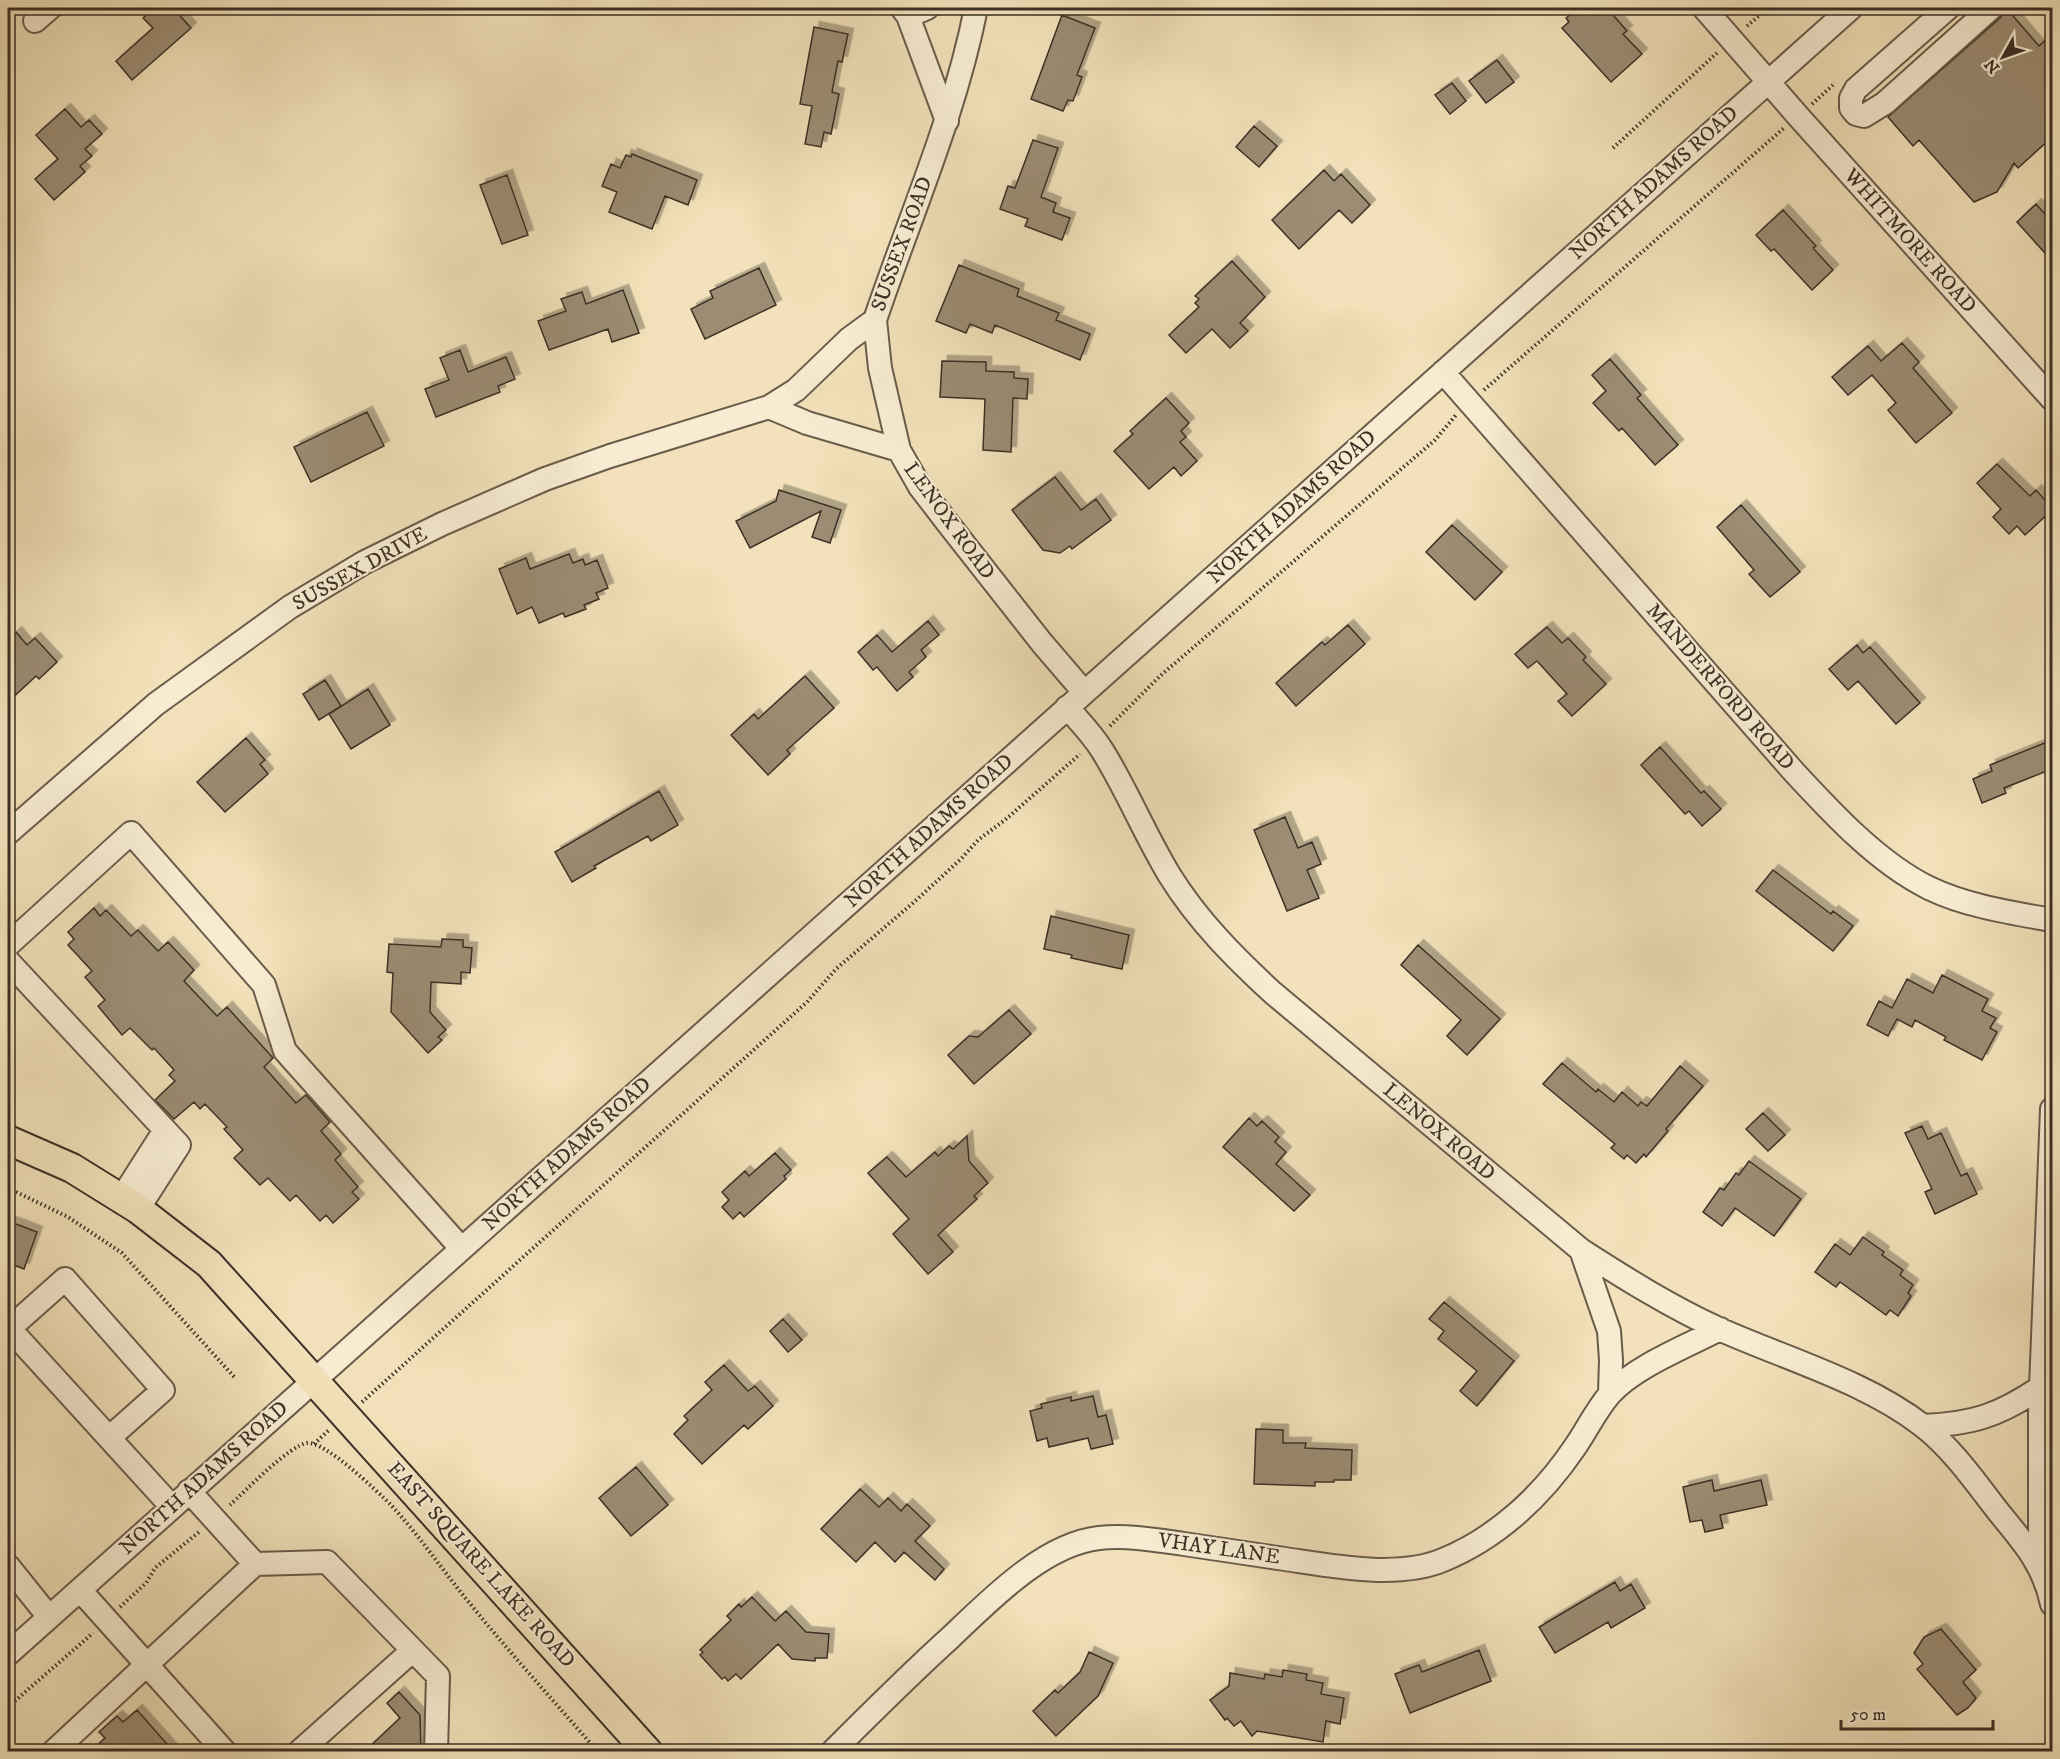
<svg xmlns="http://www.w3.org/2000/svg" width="2060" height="1759" viewBox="0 0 2060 1759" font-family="'IM FELL DW Pica',serif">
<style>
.building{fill:#9b8c73;stroke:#3c3026;stroke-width:1.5;filter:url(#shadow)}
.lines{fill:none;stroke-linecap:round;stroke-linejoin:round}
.minor-casing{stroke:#6a5c4b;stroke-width:26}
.major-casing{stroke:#3c3026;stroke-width:32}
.path{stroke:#3c3026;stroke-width:4;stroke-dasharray:1.5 3;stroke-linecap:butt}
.minor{stroke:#f7ecd2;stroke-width:22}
.major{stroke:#f2e1ba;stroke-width:28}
.labels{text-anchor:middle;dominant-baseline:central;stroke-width:4.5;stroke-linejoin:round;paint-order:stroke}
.street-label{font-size:21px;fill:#3c3026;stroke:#f7ecd2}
</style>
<defs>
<filter id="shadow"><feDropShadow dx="5.5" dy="-5.5" stdDeviation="0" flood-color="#0004"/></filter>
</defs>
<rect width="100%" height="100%" fill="#f2e1ba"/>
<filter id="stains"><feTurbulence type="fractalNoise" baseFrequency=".00333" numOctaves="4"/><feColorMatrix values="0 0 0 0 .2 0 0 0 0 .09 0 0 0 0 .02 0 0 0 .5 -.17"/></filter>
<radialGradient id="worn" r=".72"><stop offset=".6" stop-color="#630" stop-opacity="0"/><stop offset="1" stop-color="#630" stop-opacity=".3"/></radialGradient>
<path class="building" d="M154 8H173L191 28 132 80 116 61 153 28 143 18Z
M1578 8H1623L1614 16 1627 31 1623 34 1642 54 1611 82 1562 28 1569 22 1566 18Z
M2007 9 2039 46 2052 34V137L2018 168 2014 163 1997 192 1974 202 1919 140 1913 146 1888 117 2000 18Z
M1062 15 1095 28 1077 75 1082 77 1073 101 1068 100 1063 111 1031 99Z
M814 27 848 34 842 62 838 61 832 92 839 94 831 134 824 132 821 147 805 144 812 106 800 104Z
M1497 60 1514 82 1486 103 1469 81Z
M1452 83 1466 101 1450 114 1435 95Z
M65 109 81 127 89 120 102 134 85 149 92 156 80 166 85 172 54 200 35 179 58 159 36 135Z
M1254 126 1277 146 1259 167 1236 147Z
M1033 140 1058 148 1041 197 1056 203 1053 212 1070 218 1062 240 1025 226 1028 219 1000 209 1008 186 1015 188Z
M632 154 697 180 688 205 665 196 652 229 609 212 617 192 602 186 611 164 620 168 626 155 631 157Z
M1324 170 1334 181 1341 174 1370 205 1352 223 1339 210 1299 249 1272 220Z
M507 175 528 235 502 244 480 185Z
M2036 204 2052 222V261L2017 222Z
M1783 210 1816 246 1813 248 1833 270 1812 290 1774 249 1771 251 1756 235Z
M1232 261 1265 297 1240 323 1248 331 1230 348 1212 329 1186 353 1169 335 1199 307 1195 303 1199 299 1195 296Z
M959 265 1019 289 1017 296 1059 313 1056 320 1090 334 1080 360 995 325 992 333 970 324 966 333 936 321Z
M759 268 776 305 705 339 691 309 713 298 710 291Z
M623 290 639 333 612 342 608 329 549 350 538 321 566 311 561 299 582 292 586 304Z
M1902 343 1919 362 1913 368 1952 413 1916 443 1888 410 1896 403 1872 375 1848 395 1832 377 1868 346 1881 361Z
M460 350 468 372 506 357 515 379 498 386 500 392 436 417 425 389 449 380 440 358Z
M1610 359 1641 395 1637 398 1678 445 1655 465 1622 428 1619 431 1593 403 1606 391 1592 375Z
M942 361 986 362V371L1014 372V378L1028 379 1027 399 1013 398 1011 452 983 450 985 399 940 397Z
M1166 398 1189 423 1181 431 1186 437 1180 442 1197 461 1181 476 1174 467 1149 489 1114 451 1133 434 1130 431Z
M367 412 384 446 311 482 294 447Z
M1997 464 2030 496 2036 490 2052 508V510L2025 535 2017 526 2009 534 1993 517 2001 509 1977 483Z
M1055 477 1081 510 1096 499 1111 520 1072 549 1070 546 1060 553 1043 550 1012 510Z
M779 490 841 510 830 543 812 537 821 511 750 548 736 521 776 501Z
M1741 505 1800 572 1770 597 1749 574 1754 570 1717 527Z
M1452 525 1502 572 1475 600 1426 552Z
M569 554 573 563 583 559 585 565 597 560 608 588 596 593 599 599 584 605 586 609 565 617 563 613 539 623 532 607 517 614 499 569 526 558 530 569Z
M928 621 939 635 921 650 926 657 909 672 913 677 897 691 877 667 873 670 858 652 877 635 892 652Z
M1348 625 1365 644 1296 706 1276 683 1322 642 1325 645Z
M1547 627 1562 643 1568 638 1586 657 1583 660 1606 684 1572 716 1558 701 1567 694 1537 661 1528 668 1515 654Z
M16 632 27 645 35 638 57 662 39 679 36 676 8 702V640Z
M1857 645 1863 653 1870 647 1920 703 1896 724 1858 681 1848 690 1829 669Z
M805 676 834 708 787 750 790 754 768 775 731 735 754 714 758 719Z
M325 680 341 706 319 720 303 694Z
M368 689 390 725 351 749 329 714Z
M246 738 265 760 260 764 268 774 225 812 197 782Z
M2052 740V769L2004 788 2006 793 1982 803 1973 779 1992 771 1990 765Z
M1660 747 1701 793 1704 791 1721 809 1702 826 1689 811 1685 814 1641 765Z
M659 791 678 825 651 841 648 836 594 866 596 868 572 882 555 852Z
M1285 817 1298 848 1312 842 1321 864 1307 870 1319 898 1287 911 1254 830Z
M1773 870 1831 914 1833 911 1853 926 1833 951 1756 891Z
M94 908 100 916 106 910 131 936 138 930 158 951 168 942 194 970 184 981 217 1016 227 1007 273 1058 264 1067 296 1103 306 1095 330 1122 321 1131 341 1154 335 1160 358 1187 352 1192 359 1199 333 1223 326 1215 320 1221 296 1195 290 1201 268 1178 260 1185 234 1158 243 1150 224 1129 227 1127 205 1104 200 1109 194 1102 174 1119 155 1100 175 1081 169 1075 174 1070 154 1048 152 1050 130 1028 122 1035 98 1006 105 1000 85 977 92 971 68 945 74 939 68 932Z
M1051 916 1129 935 1122 969 1071 958 1072 955 1044 949Z
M442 939 463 940V947L472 948 470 973 461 972V984L431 982 430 1012 446 1030 438 1037 442 1040 428 1053 391 1012 393 973 387 972 389 944 441 947Z
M1418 945 1500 1019 1467 1055 1447 1036 1461 1020 1401 965Z
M1942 975 1988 999 1982 1011 1996 1018 1990 1028 1997 1032 1982 1060 1944 1040 1946 1037 1915 1020 1912 1027 1897 1019 1888 1036 1867 1025 1879 1001 1892 1008 1907 979 1933 993Z
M1009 1010 1031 1034 974 1084 948 1055 969 1036 978 1037Z
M1562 1063 1596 1092 1598 1089 1614 1102 1622 1092 1638 1106 1641 1102 1647 1106 1680 1066 1703 1086 1666 1129 1668 1131 1646 1157 1644 1154 1636 1163 1627 1155 1624 1159 1611 1148 1615 1144 1543 1084Z
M1763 1113 1785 1135 1768 1151 1746 1129Z
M1249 1118 1257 1126 1262 1121 1279 1137 1275 1142 1286 1152 1276 1164 1310 1195 1294 1211 1223 1147Z
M1922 1126 1928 1139 1941 1133 1961 1176 1967 1173 1977 1194 1935 1214 1925 1192 1932 1189 1905 1133Z
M967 1136 969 1161 988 1183 974 1196 977 1199 938 1235 953 1252 928 1274 893 1234 909 1219 868 1173 887 1157 906 1177 935 1152 938 1156 949 1146 953 1149Z
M775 1153 791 1170 784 1176 786 1179 744 1217 740 1212 733 1219 722 1207 729 1200 722 1192 745 1171 749 1176Z
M1749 1161 1801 1199 1774 1236 1735 1208 1722 1226 1703 1212 1720 1188 1724 1190 1736 1173 1739 1175Z
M8 1221 37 1232 24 1269 8 1263Z
M1863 1237 1884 1252 1882 1255 1903 1270 1900 1275 1913 1285 1908 1293 1911 1296 1898 1316 1890 1310 1886 1315 1840 1282 1836 1287 1815 1272 1835 1244 1850 1255Z
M1444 1302 1514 1361 1477 1406 1460 1391 1477 1371 1438 1339 1444 1331 1429 1319Z
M783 1319 802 1340 788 1352 770 1331Z
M724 1365 748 1391 755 1386 773 1406 748 1429 744 1425 702 1464 674 1434 688 1420 684 1416 712 1390 705 1382Z
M1093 1396 1098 1417 1106 1415 1113 1444 1091 1449 1088 1438 1049 1447 1047 1438 1037 1441 1030 1411 1042 1408 1041 1404 1071 1397V1401Z
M1256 1429 1283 1430V1443H1306L1305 1448 1352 1450 1351 1480H1334V1482H1315V1486L1254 1484Z
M636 1467 668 1505 631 1536 599 1498Z
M1712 1480 1714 1491 1761 1480 1767 1505 1720 1515 1723 1528 1705 1532 1702 1520 1690 1522 1683 1487Z
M860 1489 879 1507 888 1498 901 1511 907 1504 930 1526 915 1541 944 1569 935 1580 904 1552 895 1562 875 1542 856 1562 821 1529Z
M1615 1582 1620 1591 1631 1584 1645 1608 1611 1628 1608 1622 1555 1653 1539 1627Z
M752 1597 775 1621 786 1611 806 1632 829 1634 827 1658H815V1661L792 1659 778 1644 741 1679 736 1674 728 1681 725 1677 722 1679 700 1655 703 1652 700 1650 731 1620 727 1616 739 1604 741 1607Z
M1941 1629 1976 1670 1963 1682 1976 1698 1968 1708 1957 1715 1917 1669 1923 1664 1914 1653 1924 1637Z
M1479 1650 1491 1681 1410 1713 1395 1674 1419 1665 1422 1672Z
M1089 1652 1113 1663 1098 1696 1056 1736 1033 1711 1055 1690 1058 1693 1080 1672Z
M1283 1670 1307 1674 1306 1680 1323 1683 1321 1694 1344 1698 1340 1724 1326 1721 1323 1742 1257 1731 1252 1736 1241 1721 1234 1726 1227 1718 1225 1720 1210 1700 1229 1686 1230 1673 1264 1679 1265 1674 1282 1677Z
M399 1692 420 1715 421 1752H364L400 1718 387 1703Z
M137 1710 174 1752H90L105 1738 99 1732 117 1716 123 1722Z"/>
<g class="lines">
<defs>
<path id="minor" d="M902 8 908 16 927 8
M1704 8 1798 116 2052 399
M1948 8 1856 89 1851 98V108L1856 114 1864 116 1885 103 1991 8
M908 16 947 121
M35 21 50 8
M875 320 880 368 899 450 920 487 950 526 1042 643 1084 692
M1443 372 1794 772C1832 813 1878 863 1929 888 1966 906 2012 913 2052 920
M769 407 807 423 899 450
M1067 707C1079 721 1092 734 1102 750 1127 790 1145 835 1170 876 1198 921 1235 958 1273 993L1581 1250C1626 1279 1671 1307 1719 1329 1786 1359 1865 1381 1923 1426 1953 1449 1978 1486 2001 1515 2025 1544 2044 1566 2052 1604
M8 833 156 704 290 607 365 562 442 524 545 479 610 456 769 407 796 390 849 339 875 320C910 216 955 115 976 8
M8 945 131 833 264 985 285 1051 461 1248
M8 961 179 1145 138 1209
M121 1199 165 1130
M1581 1250 1609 1331 1611 1360 1610 1393
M8 1327 172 1507
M10 1328 65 1279 163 1390 109 1438
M1923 1426C1973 1424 2000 1415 2041 1387
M189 1491 255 1564
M2037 1561 2040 1537V1414L2052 1109
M8 1566 49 1617
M80 1590 225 1752
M8 1654 1851 8
M53 1752 255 1564 327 1562 438 1676 436 1752
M299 1752 412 1651
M832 1752C871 1713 910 1674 951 1637 990 1600 1044 1544 1099 1538 1128 1535 1156 1540 1184 1544 1218 1549 1251 1554 1285 1559 1332 1566 1398 1579 1443 1560 1497 1538 1542 1496 1575 1447 1587 1430 1596 1410 1610 1394 1634 1367 1687 1346 1720 1329"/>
<path id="major" d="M8 1140 72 1168 138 1209 209 1264 648 1752"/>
</defs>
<use href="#minor" class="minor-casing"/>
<use href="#major" class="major-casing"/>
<path class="path" d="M1747 26 1768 8
M1812 104 1833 85
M1613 148 1717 53
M1484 390 1784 128
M1110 726 1160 676 1435 440 1456 415
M8 1188 68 1217 122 1253 236 1379
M362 1402 807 1002 836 969 913 903 961 859 978 840 1005 820 1080 754
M314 1444 329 1430
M230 1505C244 1492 290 1445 307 1443 325 1441 377 1491 390 1504 418 1534 441 1568 467 1600 509 1652 554 1701 598 1752
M120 1607 146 1583 155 1568 199 1532
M8 1707 93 1633"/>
<use href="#minor" class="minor"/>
<use href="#major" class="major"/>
</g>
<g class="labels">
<g class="street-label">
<text transform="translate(1654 183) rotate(-42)">NORTH ADAMS ROAD</text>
<text transform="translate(1910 241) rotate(48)">WHITMORE ROAD</text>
<text transform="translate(902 244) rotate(-70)">SUSSEX ROAD</text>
<text transform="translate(1292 507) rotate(-42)">NORTH ADAMS ROAD</text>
<text transform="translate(949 521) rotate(54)">LENOX ROAD</text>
<text transform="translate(360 569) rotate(-29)">SUSSEX DRIVE</text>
<text transform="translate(1720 687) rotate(49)">MANDERFORD ROAD</text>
<text transform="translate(929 831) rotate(-42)">NORTH ADAMS ROAD</text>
<text transform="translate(1439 1132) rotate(40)">LENOX ROAD</text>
<text transform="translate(567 1154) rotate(-42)">NORTH ADAMS ROAD</text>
<text transform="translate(204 1478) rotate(-42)">NORTH ADAMS ROAD</text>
<text transform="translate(1219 1549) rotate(8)">VHAY LANE</text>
<text transform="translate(481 1565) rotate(48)">EAST SQUARE LAKE ROAD</text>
</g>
</g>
<rect width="2060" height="1759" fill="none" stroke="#f2e1ba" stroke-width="30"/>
<rect x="9" y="9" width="2042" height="1741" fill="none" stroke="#3c3026" stroke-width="3"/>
<rect x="15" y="15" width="2030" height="1729" fill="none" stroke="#3c3026" stroke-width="1.5"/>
<g transform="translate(2003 57) rotate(230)" stroke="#f7ecd2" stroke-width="4.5" paint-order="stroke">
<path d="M0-4.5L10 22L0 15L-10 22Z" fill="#3c3026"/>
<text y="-9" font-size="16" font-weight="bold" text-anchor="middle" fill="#3c3026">N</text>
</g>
<path d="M1841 1720v9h152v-9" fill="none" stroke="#3c3026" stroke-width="3"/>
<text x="1850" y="1720" font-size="18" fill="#3c3026" stroke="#f7ecd2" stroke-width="4.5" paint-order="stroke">50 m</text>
<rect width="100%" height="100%" filter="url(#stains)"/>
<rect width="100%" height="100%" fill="url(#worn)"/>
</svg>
